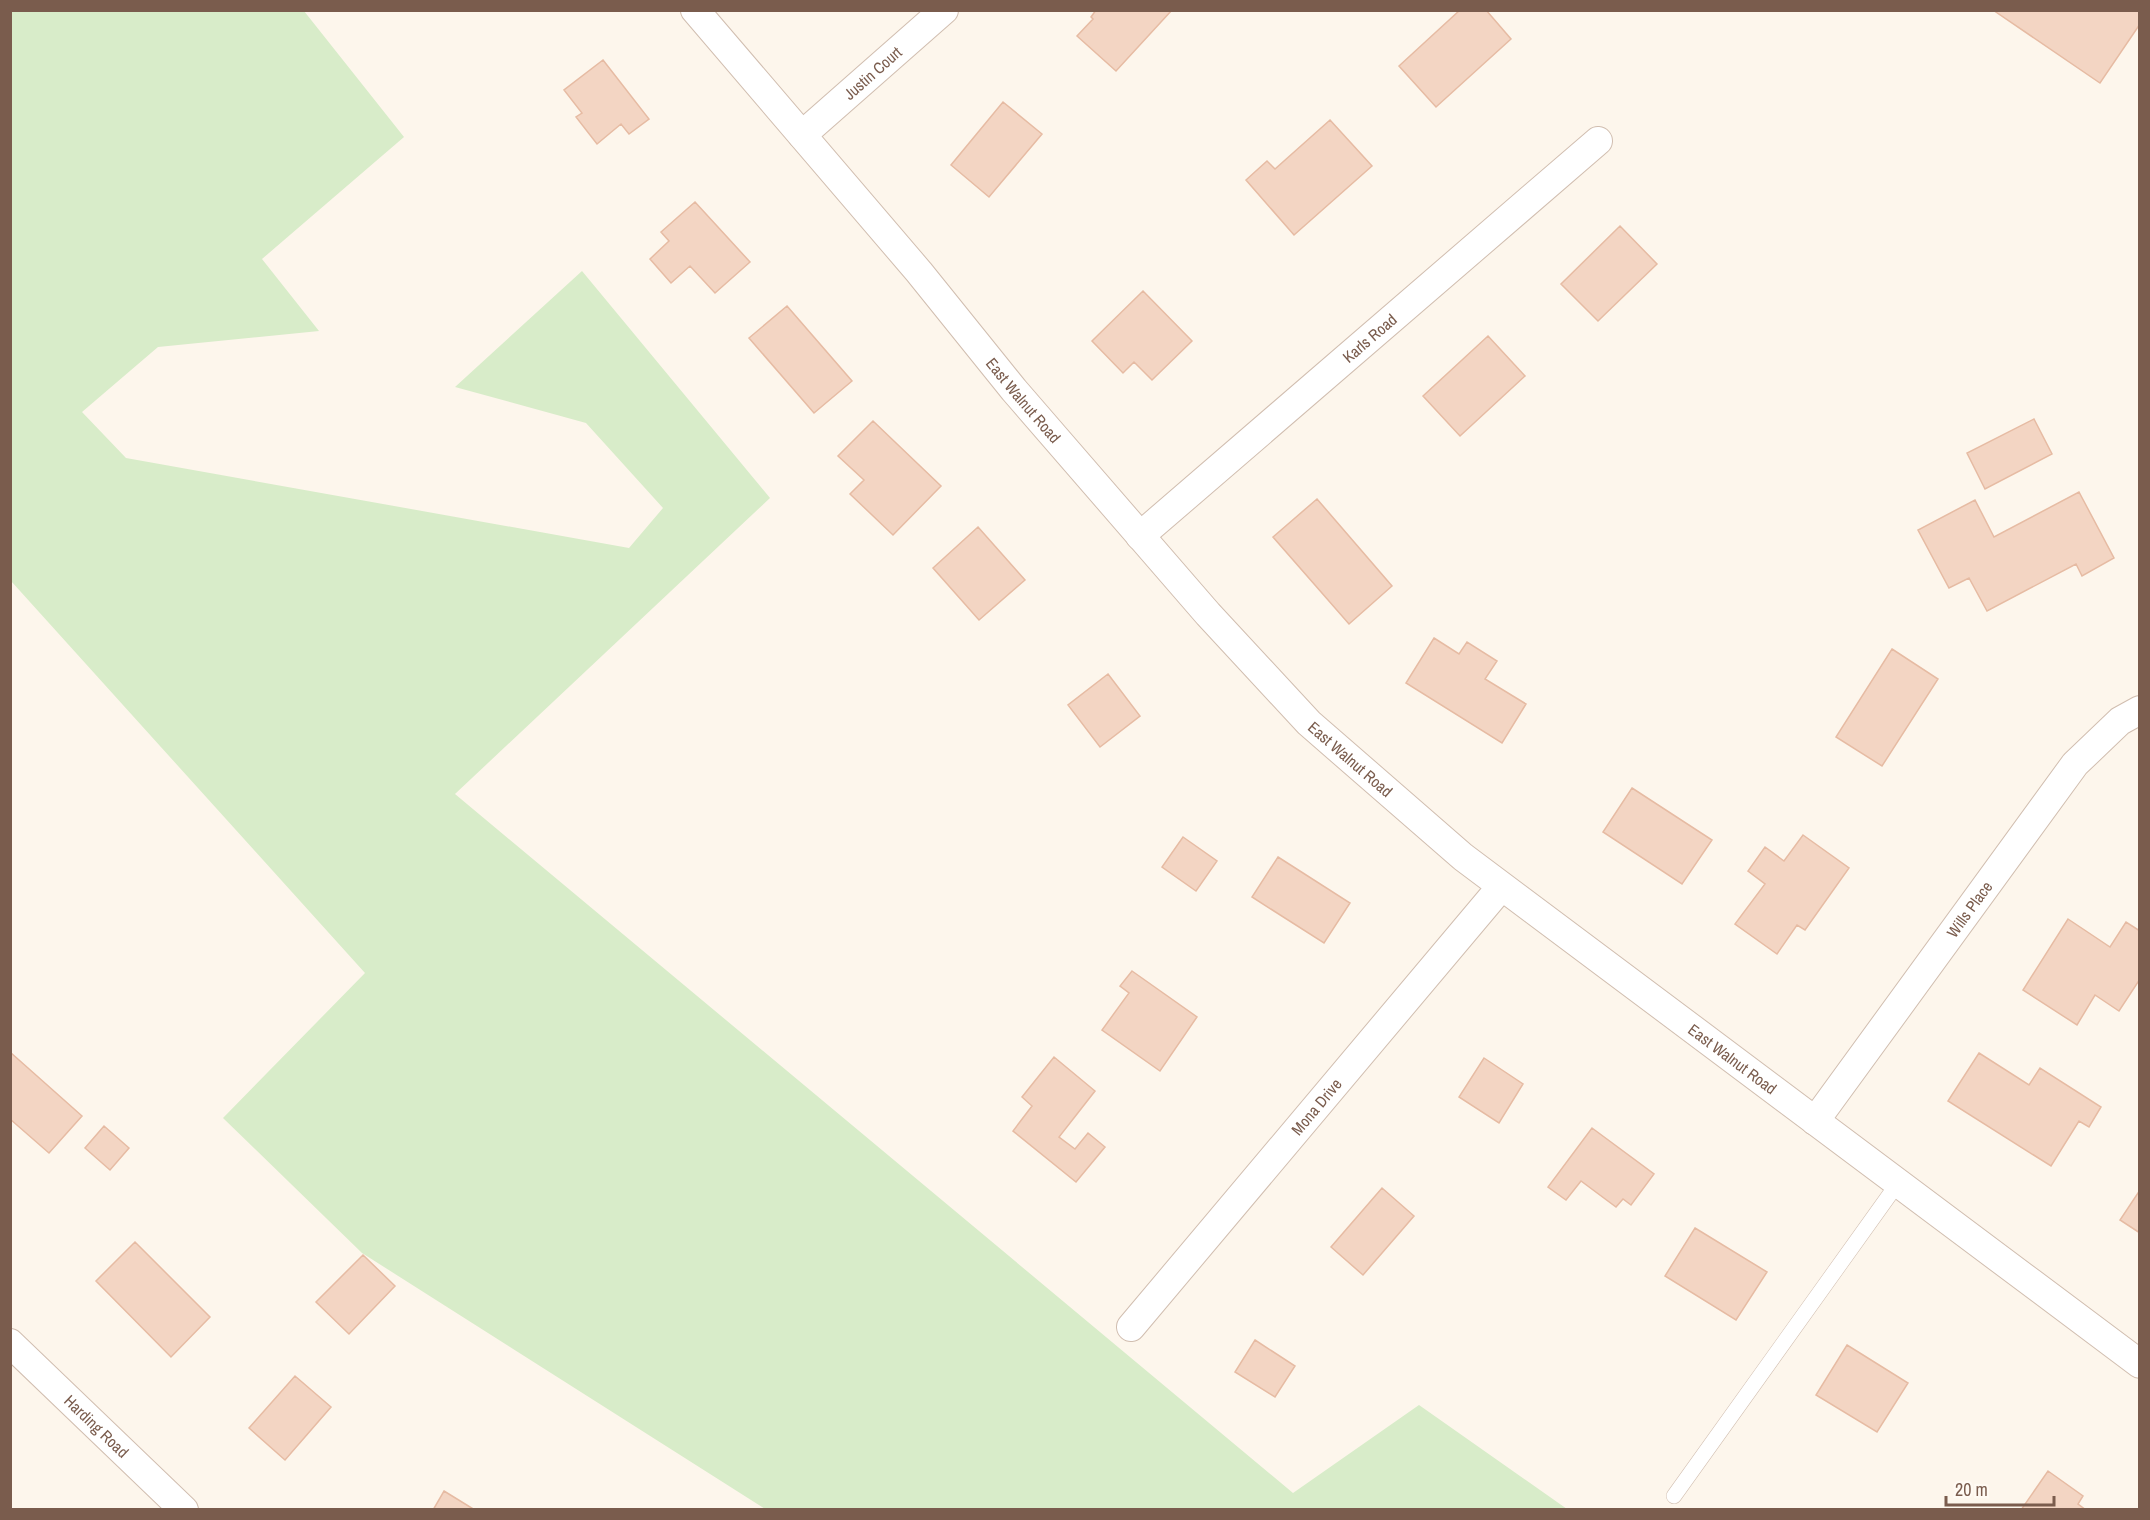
<svg xmlns="http://www.w3.org/2000/svg" width="2150" height="1520" viewBox="0 0 2150 1520" font-family="'Archivo Narrow',sans-serif">
<style>
.green{fill:#d8ecc9}
.building{fill:#f3d5c3;stroke:#e6bba3;stroke-width:1.5}
.lines{fill:none;stroke-linecap:round;stroke-linejoin:round}
.service-casing{stroke:#d1beb0;stroke-width:16}
.minor-casing{stroke:#d1beb0;stroke-width:30}
.service{stroke:#fff;stroke-width:15}
.minor{stroke:#fff;stroke-width:28}
.labels{text-anchor:middle;dominant-baseline:central;stroke-width:5;stroke-linejoin:round;paint-order:stroke}
.street-label{font-size:16px;fill:#7a5c4d;stroke:#fffaf3}
</style>
<rect width="100%" height="100%" fill="#fdf6ec"/>
<path class="green" d="M10 11H304L404 137 262 259 319 331 158 347 82 412 126 458 629 548 663 508 586 423 455 387 582 271 770 498 455 794 1293 1493 1419 1405 1567 1509H765L362 1253 223 1118 365 973 11 581Z"/>
<path class="building" d="M1096 10H1172L1116 71 1077 36 1093 19 1091 17Z
M1460 10H1486L1511 39 1436 107 1399 66Z
M1993 10H2140V24L2100 83Z
M603 60 649 119 629 134 621 124 597 144 576 117 582 113 564 90Z
M1003 102 1042 134 989 197 951 165Z
M1330 120 1372 166 1294 235 1246 180 1267 161 1275 169Z
M695 202 750 262 715 293 690 266 671 283 650 259 669 241 661 232Z
M1620 226 1657 264 1598 321 1561 284Z
M1143 291 1192 341 1152 380 1134 362 1123 373 1092 341Z
M787 306 852 381 814 413 749 338Z
M1488 336 1525 376 1460 436 1423 396Z
M2034 419 2052 454 1985 489 1967 453Z
M873 421 941 486 893 535 850 494 864 480 838 456Z
M2079 492 2114 558 2082 576 2076 564 1987 611 1969 578 1949 588 1918 530 1975 500 1994 537Z
M1317 499 1392 586 1349 624 1273 537Z
M978 527 1025 580 979 620 933 568Z
M1434 638 1459 654 1467 642 1497 661 1485 679 1526 704 1502 743 1406 683Z
M1892 649 1938 679 1882 766 1836 737Z
M1108 674 1140 716 1100 747 1068 705Z
M1632 788 1712 840 1682 884 1603 832Z
M1803 835 1849 868 1805 930 1797 925 1777 954 1735 924 1765 884 1748 871 1765 847 1784 861Z
M1183 837 1217 861 1196 891 1162 867Z
M1278 857 1350 903 1324 943 1252 897Z
M2068 919 2110 947 2126 922 2140 931V979L2119 1011 2095 995 2077 1025 2023 990Z
M1132 971 1197 1017 1160 1071 1102 1030 1129 993 1120 986Z
M10 1052 82 1116 49 1153 10 1119Z
M1979 1053 2029 1085 2040 1068 2101 1107 2089 1127 2079 1121 2051 1166 1948 1101Z
M1054 1057 1095 1091 1059 1137 1075 1149 1088 1133 1105 1147 1076 1182 1013 1131 1032 1106 1022 1097Z
M1484 1058 1523 1084 1499 1123 1459 1097Z
M104 1126 129 1148 110 1170 85 1148Z
M1592 1128 1654 1174 1631 1205 1623 1199 1616 1207 1581 1181 1566 1200 1548 1187Z
M1382 1188 1414 1216 1363 1275 1331 1247Z
M2140 1190V1233L2120 1220Z
M1695 1228 1767 1272 1736 1320 1665 1276Z
M135 1242 210 1317 171 1357 96 1281Z
M363 1255 395 1286 349 1334 316 1302Z
M1255 1340 1295 1366 1275 1397 1235 1372Z
M1847 1345 1908 1383 1877 1432 1816 1395Z
M295 1376 331 1407 285 1460 249 1428Z
M2048 1471 2083 1496 2078 1504 2086 1510H2021Z
M444 1491 475 1510H433Z"/>
<g class="lines">
<defs>
<path id="service" d="M1674 1496 1898 1183"/>
<g id="minor">
<path id="s1" d="M695 10 919 272 1014 390 1208 614 1309 723 1463 857 2140 1364"/>
<path id="s2" d="M802 135 944 10"/>
<path id="s3" d="M1140 536 1598 141"/>
<path id="s4" d="M1815 1121 2075 764 2120 721 2140 710"/>
<path id="s5" d="M1131 1327 1501 887"/>
<path id="s6" d="M10 1343 184 1510"/>
</g>
</defs>
<use href="#service" class="service-casing"/>
<use href="#minor" class="minor-casing"/>
<use href="#service" class="service"/>
<use href="#minor" class="minor"/>
</g>
<g class="labels">
<g class="street-label">
<text stroke="none"><textPath href="#s2" startOffset="94">Justin Court</textPath></text>
<text stroke="none"><textPath href="#s3" startOffset="303">Karls Road</textPath></text>
<text stroke="none"><textPath href="#s1" startOffset="510">East Walnut Road</textPath></text>
<text stroke="none"><textPath href="#s1" startOffset="996">East Walnut Road</textPath></text>
<text stroke="none"><textPath href="#s4" startOffset="262">Wills Place</textPath></text>
<text stroke="none"><textPath href="#s1" startOffset="1482">East Walnut Road</textPath></text>
<text stroke="none"><textPath href="#s5" startOffset="288">Mona Drive</textPath></text>
<text stroke="none"><textPath href="#s6" startOffset="120">Harding Road</textPath></text>
</g>
</g>
<rect width="2150" height="1520" fill="none" stroke="#7a5c4d" stroke-width="24"/>
<path d="M1946 1496v9h108v-9" fill="none" stroke="#7a5c4d" stroke-width="3"/>
<text x="1955" y="1496" font-size="18" fill="#7a5c4d" stroke="#fffaf3" stroke-width="4.5" paint-order="stroke">20 m</text>
</svg>
